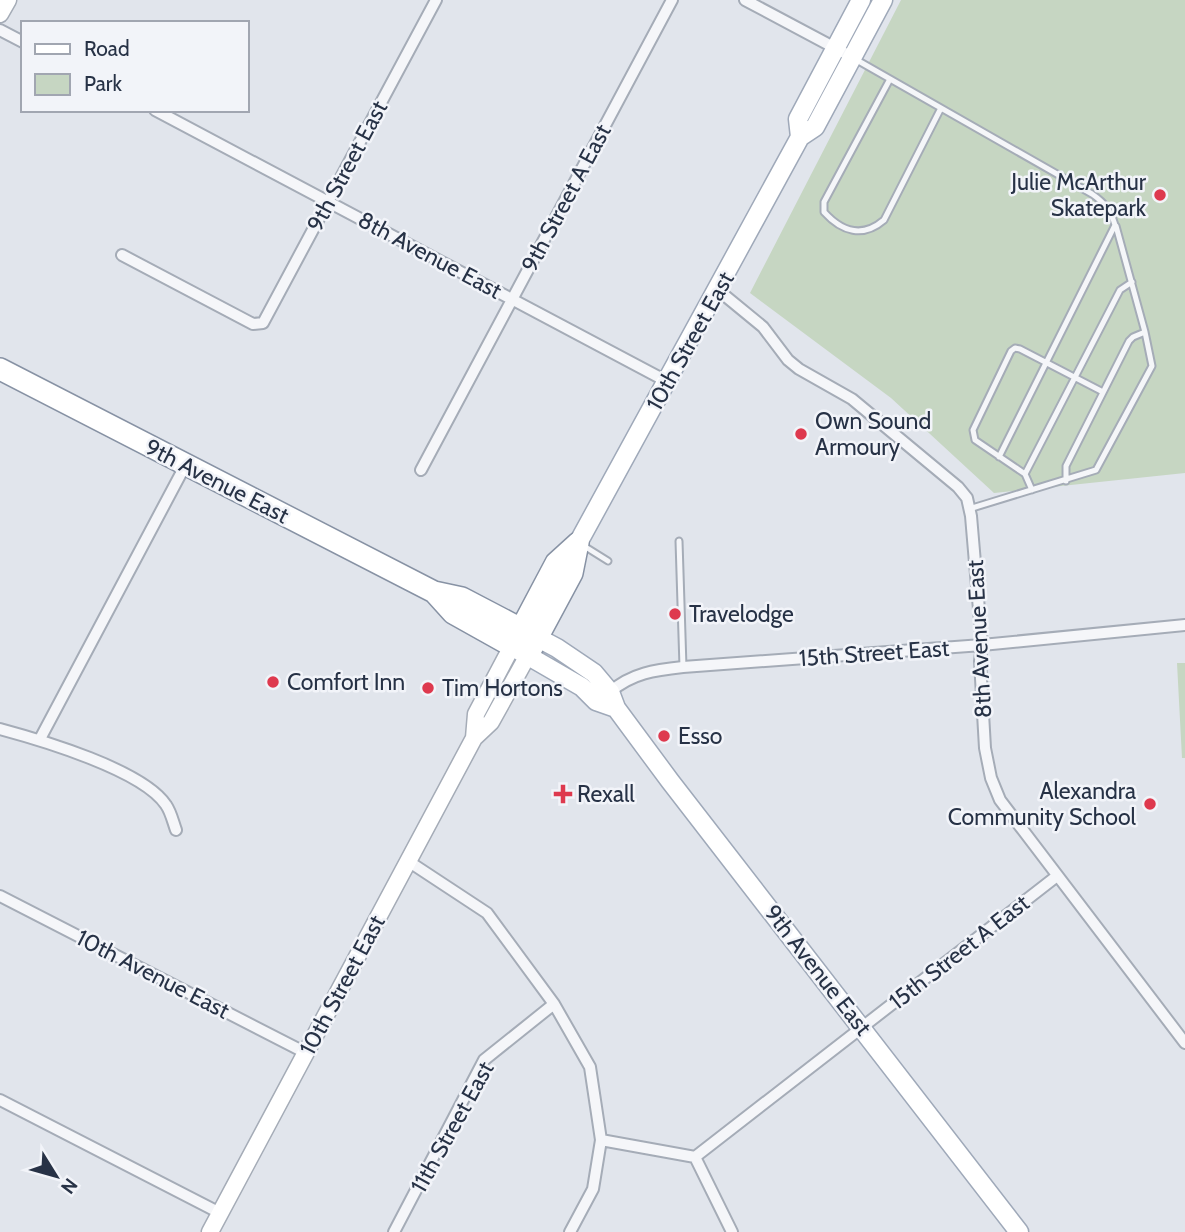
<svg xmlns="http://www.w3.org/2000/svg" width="1185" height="1232" viewBox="0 0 1185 1232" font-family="Cabin,sans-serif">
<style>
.green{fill:#c6d6c2}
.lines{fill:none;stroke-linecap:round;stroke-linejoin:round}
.lane-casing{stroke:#a5acb7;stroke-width:9}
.street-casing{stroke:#a5acb7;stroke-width:14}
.secondary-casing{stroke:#a5acb7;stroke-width:19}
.primary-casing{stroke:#9fa9b9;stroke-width:21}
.highway-casing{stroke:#8792a4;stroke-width:24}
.lane{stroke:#f5f6f9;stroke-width:5}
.street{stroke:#f5f6f9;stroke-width:10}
.secondary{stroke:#fff;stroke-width:16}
.primary{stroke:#fff;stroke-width:18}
.highway{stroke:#fff;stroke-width:21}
.poi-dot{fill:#de394e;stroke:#f2f4f9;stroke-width:2.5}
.labels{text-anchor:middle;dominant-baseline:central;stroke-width:5;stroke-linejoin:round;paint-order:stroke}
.street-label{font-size:23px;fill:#273246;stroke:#f2f4f9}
.poi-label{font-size:23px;fill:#273246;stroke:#f2f4f9;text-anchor:start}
</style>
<rect width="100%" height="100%" fill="#e1e5ec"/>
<path class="green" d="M901 0H1185V473L994 493 891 398 750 293Z
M1177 663H1185V758H1182Z"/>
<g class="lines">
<defs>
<path id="lane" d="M855 59 1092 194C1105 203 1111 211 1115 225L999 457
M890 79 824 202V212C842 232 863 238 884 220L941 108
M1025 474 1120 290 1132 282
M1066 481V466L1129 341 1133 337 1145 332
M1032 490 1025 474 975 440 973 430 1011 351 1015 348 1020 349 1103 392
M969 509 1096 470 1152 366 1145 332 1116 226
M679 541 683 667
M584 546 608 561"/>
<path id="street" d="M745 0 852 57
M0 30 23 42
M155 110 668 382
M122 255 253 324 263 323 436 0
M718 290 763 327 788 360 799 369 852 399 958 487 967 498 971 516 982 645 980 661 985 748 991 778 1000 800 1185 1043
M421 470 672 0
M610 692C632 673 655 670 683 667L982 645 1185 625
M0 729C41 740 143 770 166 805 171 812 173 822 176 830
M40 739 186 464
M408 861 487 913 554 1004 590 1067 601 1140 593 1189 570 1232
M0 896 306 1053
M0 1100 220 1213
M601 1140 695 1157
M695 1157 1057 876
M695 1157 732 1232
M394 1232 484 1060 554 1004"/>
<path id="secondary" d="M0 14 8 0
M474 738 476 714 512 646
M210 1232 474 738 491 722 528 655"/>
<path id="primary" d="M800 137 798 119 861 0
M578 543 800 137 815 127 883 0
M525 631 557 648 594 673 610 692 616 708 670 781 1019 1232
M518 650 582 687 596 701 616 708"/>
<path id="highway" d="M0 369 434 592 462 598 521 629
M434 592 453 613 512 646 556 563 578 543
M528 655 572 573 578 543"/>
</defs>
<use href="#lane" class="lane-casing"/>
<use href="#street" class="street-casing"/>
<use href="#secondary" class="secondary-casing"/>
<use href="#primary" class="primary-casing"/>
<use href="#highway" class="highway-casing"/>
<use href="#lane" class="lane"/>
<use href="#street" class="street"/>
<use href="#secondary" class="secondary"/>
<use href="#primary" class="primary"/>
<use href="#highway" class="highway"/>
</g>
<g class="poi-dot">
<circle cx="1160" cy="195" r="7"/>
<circle cx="801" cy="434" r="7"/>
<circle cx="675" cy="614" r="7"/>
<circle cx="273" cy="682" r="7"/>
<circle cx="428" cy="688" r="7"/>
<circle cx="664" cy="736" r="7"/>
<path d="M559.5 783.5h7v7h7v7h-7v7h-7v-7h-7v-7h7z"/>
<circle cx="1150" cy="804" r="7"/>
</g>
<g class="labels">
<g class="street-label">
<text transform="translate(347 166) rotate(-62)">9th Street East</text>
<text transform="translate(566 198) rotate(-62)">9th Street A East</text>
<text transform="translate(430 255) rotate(28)">8th Avenue East</text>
<text transform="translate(690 341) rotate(-61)">10th Street East</text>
<text transform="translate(217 481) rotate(27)">9th Avenue East</text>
<text transform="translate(979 639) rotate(-93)">8th Avenue East</text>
<text transform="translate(874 653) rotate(-4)">15th Street East</text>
<text transform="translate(959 952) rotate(-38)">15th Street A East</text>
<text transform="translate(818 970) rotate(52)">9th Avenue East</text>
<text transform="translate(153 974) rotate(27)">10th Avenue East</text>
<text transform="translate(342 985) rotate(-62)">10th Street East</text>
<text transform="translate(452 1127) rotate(-61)">11th Street East</text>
</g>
<g class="poi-label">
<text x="1146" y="182" text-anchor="end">Julie McArthur<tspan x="1146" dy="26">Skatepark</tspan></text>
<text x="815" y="421">Own Sound<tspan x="815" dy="26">Armoury</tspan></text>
<text x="689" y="614">Travelodge</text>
<text x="287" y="682">Comfort Inn</text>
<text x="442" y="688">Tim Hortons</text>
<text x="678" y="736">Esso</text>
<text x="1136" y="791" text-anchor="end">Alexandra<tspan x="1136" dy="26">Community School</tspan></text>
<text x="577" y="794">Rexall</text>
</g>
</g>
<rect x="21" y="21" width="228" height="91" fill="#f2f4f9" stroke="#a1a6b1" stroke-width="2"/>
<rect x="35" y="44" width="35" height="10" fill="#ffffff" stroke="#a1a6b1" stroke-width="2"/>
<text x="84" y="56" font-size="21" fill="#273246">Road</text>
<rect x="35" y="74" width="35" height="21" fill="#c6d6c2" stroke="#a1a6b1" stroke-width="2"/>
<text x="84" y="91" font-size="21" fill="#273246">Park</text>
<g transform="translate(56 1176) rotate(127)" stroke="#f2f4f9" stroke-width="5" paint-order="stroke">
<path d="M0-5L12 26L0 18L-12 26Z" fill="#273246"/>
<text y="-10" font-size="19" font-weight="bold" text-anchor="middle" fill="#273246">N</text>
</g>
</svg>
